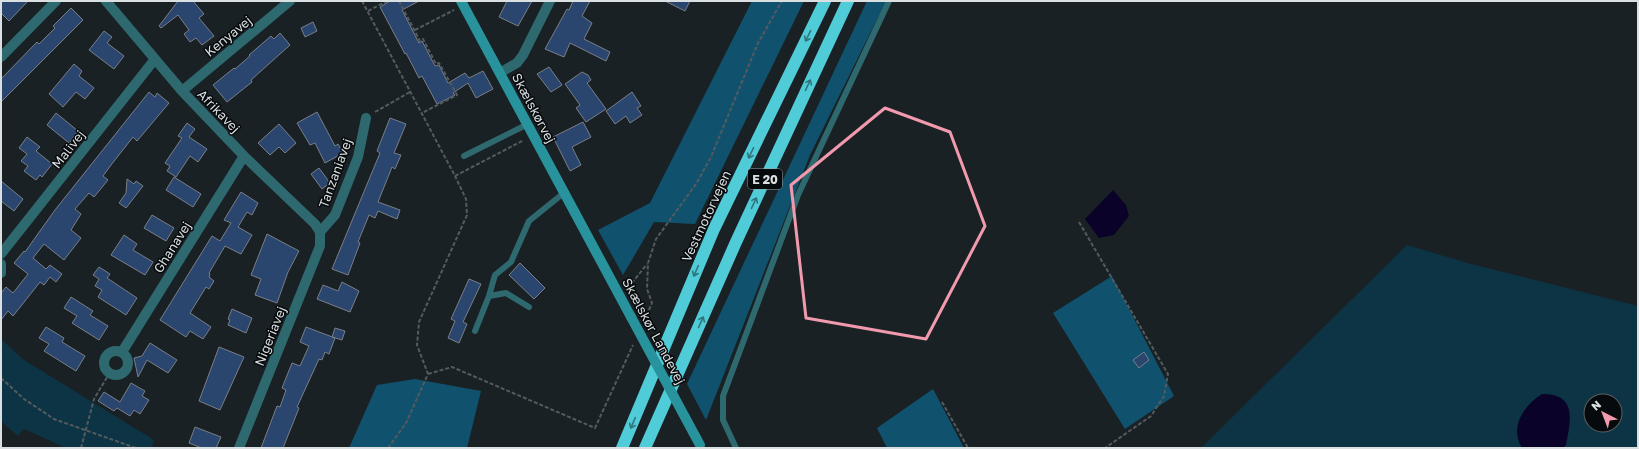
<svg xmlns="http://www.w3.org/2000/svg" width="1639" height="449" viewBox="0 0 1639 449" font-family="'Golos Text',sans-serif">
<style>
.green{fill:#0c3445;fill-rule:evenodd}
.forest{fill:#10526e}
.water{fill:#0a0229}
.building{fill:#2a456e;stroke:#7a7f87}
.lines{fill:none;stroke-linecap:round;stroke-linejoin:round}
.path{stroke:#545b5f;stroke-width:2;stroke-dasharray:4 2;stroke-linecap:butt}
.lane{stroke:#2e696f;stroke-width:6}
.street{stroke:#2e696f;stroke-width:10}
.secondary{stroke:#29939d;stroke-width:10}
.highway{stroke:#50ccd9;stroke-width:12}
.secondary-bridge{stroke:#29939d;stroke-width:10}
.oneway{stroke:#2f757d}
.marked{fill:none;stroke:#f29aad;stroke-width:3;stroke-linejoin:round}
.labels{text-anchor:middle;dominant-baseline:central;stroke-width:3;stroke-linejoin:round;paint-order:stroke}
.shield{fill:#070a0c;stroke:#9b9fa1;stroke-width:1}
.shield-label{font-size:12px;font-weight:bold;fill:#dadfe1}
.street-label{font-size:13px;fill:#dadfe1;stroke:#070a0c}
</style>
<rect width="100%" height="100%" fill="#192125"/>
<path class="green" d="M1407 245 1471 264 1638 306V448H1201ZM1591 401H1615V425H1591Z
M1 339 24 360 154 440 152 446 156 448H66L24 429 18 436 1 421Z"/>
<path class="forest" d="M752 1H804L695 224 654 222 623 275 598 230 650 203Z
M867 1H886L810 155 706 420 687 384Z
M1112 276 1174 396 1125 429 1053 313Z
M415 379 481 391 467 448H349L377 385Z
M933 389 964 448H887L877 428Z"/>
<path class="water" d="M1113 190 1126 205 1129 216 1114 235 1099 238 1085 219Z
M1542 394C1577 394 1571 419 1566 445L1563 448H1522C1509 428 1524 405 1542 394Z"/>
<path class="building" d="M1 1H28L9 21 1 13Z
M178 1H193L204 14 199 18 214 36 202 45 196 38 190 42 184 34 189 30 178 15 161 28 159 26Z
M390 1H419L402 10 419 43 422 41 435 66 439 65 448 83 465 73 469 78 483 71 493 89 476 98 468 83 453 93 455 95 437 104 422 76 419 78 406 53 405 54 380 7Z
M507 1H532L518 26 499 17Z
M573 1H590L582 16 592 23 584 39 610 52 606 61 570 43 564 57 545 49 567 9 569 10Z
M665 1H690L685 11Z
M71 8 83 20 1 102V79L37 42 39 44 55 28 53 26Z
M313 22 317 31 305 37 301 28Z
M104 31 112 37 107 43 124 56 114 69 89 50Z
M280 33 290 45 251 80 252 82 227 102 213 85 234 68 235 69 250 56 249 55 271 36 274 39Z
M74 64 82 71 79 76 94 88 85 99 76 92 63 107 49 94Z
M549 67 562 85 551 92 537 74Z
M582 72 588 75 591 80 587 83 606 109 586 122 576 108 580 105 565 84Z
M149 92 155 97 157 93 169 103 137 141 133 137 111 165 103 176 108 180 94 197 89 193 75 209 81 214 71 230 81 238 64 260 44 244 33 258 46 269 50 265 62 274 56 282 50 277 44 285 40 282 13 316 8 311 1 320V293L6 287 13 293 28 274 14 263 24 251 25 252 55 210Z
M632 92 641 106 637 108 642 115 630 123 626 116 615 124 606 111Z
M317 112 335 146 338 144 343 153 325 163 315 143 310 145 297 123Z
M56 113 78 131 69 143 47 125Z
M390 118 406 124 394 153 401 155 395 169 392 167 378 202 400 210 397 219 378 211 375 218 369 215 358 242 360 243 348 275 332 269 380 153 377 151Z
M583 122 591 137 572 147 581 165 570 171 553 137Z
M187 123 195 129 189 137 207 149 198 162 190 156 176 177 167 171 170 166 165 163 182 138 178 136Z
M279 124 296 143 285 153 279 147 270 155 258 143Z
M27 137 40 147 36 151 52 164 42 177 40 175 36 180 24 171 28 166 21 161 27 154 19 148Z
M319 168 330 183 322 189 311 174Z
M174 177 201 194 193 207 166 190Z
M127 179 134 184 136 181 143 186 126 208 119 203 126 193Z
M1 181 23 199 14 211 1 201Z
M241 192 258 203 252 215 247 212 238 227 252 235 241 254 225 246 209 273 210 274 209 277 214 281 209 289 206 287 190 313 211 327 203 339 190 331 186 337 160 320 212 236 220 241 231 223 224 220Z
M152 215 174 228 166 241 144 228Z
M267 234 299 251 288 272 277 303 255 295 261 279 251 275Z
M124 235 137 244 133 250 153 262 145 275 111 255Z
M520 263 545 288 534 299 509 275Z
M99 267 110 274 107 278 137 298 126 315 98 297 102 290 95 286 99 279 93 275Z
M469 279 481 284 463 322 467 324 459 343 448 338 455 321 451 319Z
M342 282 359 291 350 312 317 299 323 285 338 291Z
M71 297 93 311 90 315 108 326 99 340 72 323 77 316 64 308Z
M232 309 252 318 246 333 228 325 230 320 228 319Z
M46 327 64 338 62 342 85 356 76 371 44 351 49 344 39 338Z
M306 327 335 338 329 354 325 352 322 360 319 359 297 407 299 408 283 448H261L277 406 280 407 286 390 282 388 292 363 300 366 309 346 300 342Z
M335 328 345 331 342 340 332 337Z
M150 343 177 360 168 373 147 360 138 377 134 358 142 356Z
M219 347 244 357 220 410 199 401Z
M1144 352 1149 360 1139 368 1133 360Z
M131 383 145 391 142 396 149 400 140 414 134 410 130 416 117 408 114 411 98 401 104 392 120 402Z
M195 427 221 437 216 448H202L189 443Z"/>
<g class="lines">
<path class="path" d="M362 1 455 176 524 140
M399 1 420 41 423 39 436 64 439 63 457 95 422 113
M368 11 387 1
M415 30 454 10
M375 112 410 92
M1079 222 1168 374 1164 396 1151 416 1105 448
M628 288 647 264
M644 321 652 303 647 289 648 263 656 239 696 184 711 157 758 43 782 1
M428 374 452 367 595 428 633 345
M1 378 24 399 54 419 136 448
M942 402 968 448
M81 448 94 399 109 374
M388 448 406 423 428 374 417 345 419 322 467 215 466 199 455 176"/>
<path class="lane" d="M464 156 528 124
M489 296 506 293 529 307
M475 331 489 296 495 275 511 262 529 221 565 192
M736 448 723 420V396L798 195 889 1"/>
<path class="street" d="M106 1 182 91 244 156 315 224 320 232V246L239 448
M1 57 56 1
M501 72 517 63 523 55 550 1
M182 91 290 1
M320 232 335 215 358 157 366 118
M1 254 155 59
M1 264V273
M104 363a12 12 0 1 1 24 0a12 12 0 1 1-24 0Z
M122 352 244 156"/>
<path class="secondary" d="M461 1 631 317"/>
<path class="highway" d="M622 448 714 229 825 1
M645 448 736 242 848 1"/>
<path class="secondary-bridge" d="M631 317 700 445"/>
</g>
<defs><path id="oneway-shaft" d="M-6 0H5M1.5-3L5.5 0L1.5 3" fill="none" stroke-width="1.6" stroke-linecap="round" stroke-linejoin="round"/></defs>
<g class="oneway">
<use href="#oneway-shaft" transform="translate(808 36) rotate(116)"/>
<use href="#oneway-shaft" transform="translate(808 85) rotate(-65)"/>
<use href="#oneway-shaft" transform="translate(751 153) rotate(116)"/>
<use href="#oneway-shaft" transform="translate(754 203) rotate(-65)"/>
<use href="#oneway-shaft" transform="translate(696 271) rotate(113)"/>
<use href="#oneway-shaft" transform="translate(701 322) rotate(-66)"/>
<use href="#oneway-shaft" transform="translate(633 423) rotate(113)"/>
</g>
<path class="marked" d="M885 108 950 132 985 226 926 339 806 318 791 185Z"/>
<g class="labels">
<rect class="shield" x="748" y="169" width="34" height="20" rx="3"/>
<g class="shield-label">
<text x="765" y="179">E 20</text>
</g>
<g class="street-label">
<text transform="translate(228 36) rotate(-39)">Kenyavej</text>
<text transform="translate(534 108) rotate(62)">Skælskørvej</text>
<text transform="translate(219 111) rotate(46)">Afrikavej</text>
<text transform="translate(68 149) rotate(-52)">Malivej</text>
<text transform="translate(335 173) rotate(-70)">Tanzaniavej</text>
<text transform="translate(706 216) rotate(-65)">Vestmotorvejen</text>
<text transform="translate(172 247) rotate(-58)">Ghanavej</text>
<text transform="translate(654 331) rotate(62)">Skælskør Landevej</text>
<text transform="translate(270 336) rotate(-68)">Nigeriavej</text>
</g>
</g>
<rect width="1639" height="449" fill="none" stroke="#dadfe1" stroke-width="4"/>
<g transform="translate(1603 413) rotate(318)"><circle r="19" fill="#070a0c" stroke="#5b5f61"/>
<path d="M0-3L7 15L0 10L-7 15Z" fill="#f29aad"/>
<text y="-6" font-size="11" font-weight="bold" text-anchor="middle" fill="#dadfe1">N</text>
</g>
</svg>
